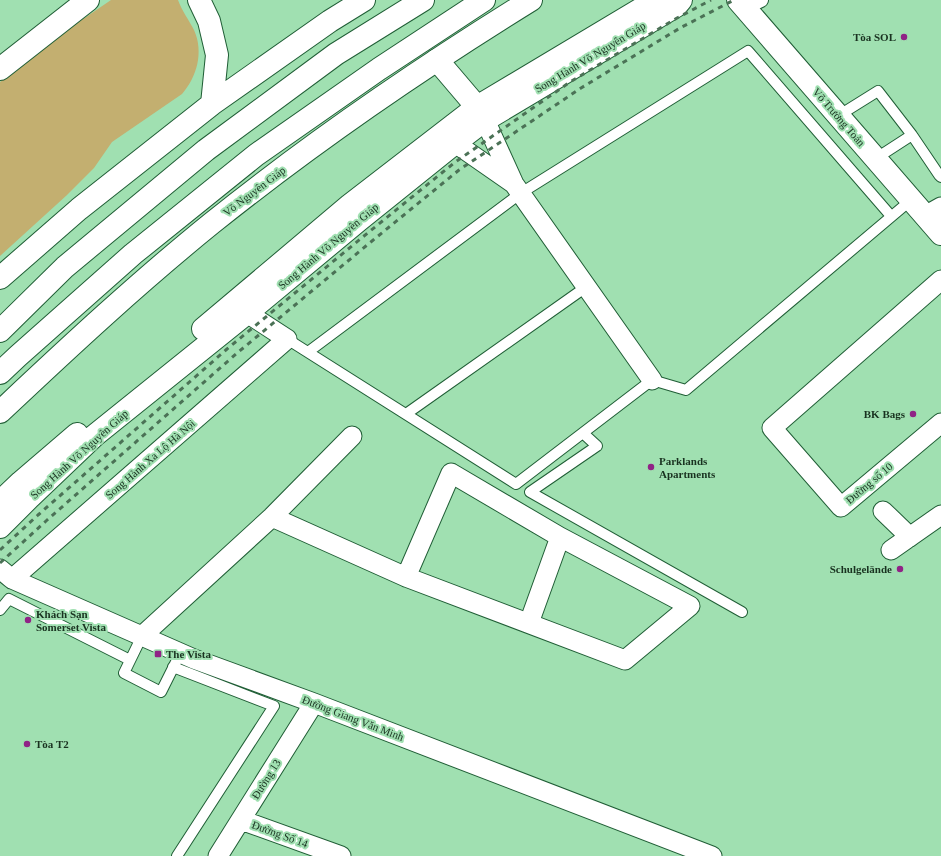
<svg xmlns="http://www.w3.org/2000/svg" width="941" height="856" viewBox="0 0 941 856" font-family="Georgia,serif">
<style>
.green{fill:#c3af70}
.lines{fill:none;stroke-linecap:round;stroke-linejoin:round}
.service-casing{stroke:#205e36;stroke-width:12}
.pedestrian-casing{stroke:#205e36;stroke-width:16}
.minor-casing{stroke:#205e36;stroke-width:21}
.tertiary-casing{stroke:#205e36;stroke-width:24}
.secondary-casing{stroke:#205e36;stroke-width:24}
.trunk-casing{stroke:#205e36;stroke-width:24}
.service{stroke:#fff;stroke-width:10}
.pedestrian{stroke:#fff;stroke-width:14}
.minor{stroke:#fff;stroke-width:19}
.tertiary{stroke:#fff;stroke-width:22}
.secondary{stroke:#fff;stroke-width:22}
.trunk{stroke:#fff;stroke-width:22}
.rail{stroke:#4b7256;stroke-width:3;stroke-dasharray:5 5;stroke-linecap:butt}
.poi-dot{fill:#902386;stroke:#a0e0b1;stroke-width:1.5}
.labels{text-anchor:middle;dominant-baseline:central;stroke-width:4;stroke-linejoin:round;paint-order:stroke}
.poi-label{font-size:11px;font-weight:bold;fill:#193220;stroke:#a0e0b1;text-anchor:start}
.street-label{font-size:11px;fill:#193220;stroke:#a0e0b1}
</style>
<rect width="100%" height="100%" fill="#a0e0b1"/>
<path class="green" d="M111 0H178C182 11 189 20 194 30 204 52 197 77 182 94L112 142 94 168 67 195 0 256V82L42 47Z"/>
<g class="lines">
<defs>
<path id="service" d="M838 116 878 91 912 135 939 175 941 177
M875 159 912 135
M287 339 516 484 652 380 686 390 911 200
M308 352 521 193 748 51 891 216
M406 414 586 287
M584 434 597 446 530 492 742 612
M0 610 9 599 130 660
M142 636 124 673 161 692 176 662
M173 667 274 706 177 856"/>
<path id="pedestrian" d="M745 8 761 0"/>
<path id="minor" d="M485 120 514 184 652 380
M445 133 455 143 514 184
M925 216 941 207
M941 280 772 428 841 507 941 423
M883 511 910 537
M272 517 406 577 625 660 690 606 560 537 529 623
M891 550 941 515
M0 569 12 579 194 659 314 703 712 856
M406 577 451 473 560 537
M12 579 287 339 247 313 237 303
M142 636 272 517 352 436
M241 820 341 856
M218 856 314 703"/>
<path id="tertiary" d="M738 0 941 234"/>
<path id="secondary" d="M437 60 477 107 485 119
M0 69 88 0
M203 329 350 205 477 107 656 0
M0 502 21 482 77 434
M0 527 30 497 94 436 247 313 359 220 455 143 485 120 676 6 681 0"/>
<path id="trunk" d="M199 0 209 21 217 55 212 104
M0 278 79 209 212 104 330 21 364 0
M0 331 65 267 206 150 336 54 423 0
M0 373 18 356 133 254 256 155 379 69 484 0
M0 412C69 347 139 282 212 223 313 142 421 68 531 0"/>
</defs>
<use href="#service" class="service-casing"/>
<use href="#pedestrian" class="pedestrian-casing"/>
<use href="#minor" class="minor-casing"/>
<use href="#tertiary" class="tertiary-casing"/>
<use href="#secondary" class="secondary-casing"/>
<use href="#trunk" class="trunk-casing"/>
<use href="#service" class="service"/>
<use href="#pedestrian" class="pedestrian"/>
<use href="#minor" class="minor"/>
<use href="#tertiary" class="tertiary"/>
<use href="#secondary" class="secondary"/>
<use href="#trunk" class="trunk"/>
<path class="rail" d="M0 550 38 515 227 349 364 236 454 163 570 82 677 18 711 0
M0 563 46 521 236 354 372 241 459 170 581 88 680 28 734 0"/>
</g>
<g class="poi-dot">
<circle cx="904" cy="37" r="4"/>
<circle cx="913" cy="414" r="4"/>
<circle cx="651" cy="467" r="4"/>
<circle cx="900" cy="569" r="4"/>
<circle cx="28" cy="620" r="4"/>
<rect x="154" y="650" width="8" height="8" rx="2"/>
<circle cx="27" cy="744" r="4"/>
</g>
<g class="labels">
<g class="poi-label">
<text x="896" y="37" text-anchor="end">Tòa SOL</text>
<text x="905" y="414" text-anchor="end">BK Bags</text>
<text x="659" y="461">Parklands<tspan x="659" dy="13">Apartments</tspan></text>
<text x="892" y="569" text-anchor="end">Schulgelände</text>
<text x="36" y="614">Khách Sạn<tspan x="36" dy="13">Somerset Vista</tspan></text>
<text x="166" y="654">The Vista</text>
<text x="35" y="744">Tòa T2</text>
</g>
<g class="street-label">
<text transform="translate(590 57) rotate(-31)">Song Hành Võ Nguyên Giáp</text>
<text transform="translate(839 117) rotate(49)">Võ Trường Toản</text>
<text transform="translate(254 191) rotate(-37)">Võ Nguyên Giáp</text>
<text transform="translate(328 246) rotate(-40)">Song Hành Võ Nguyên Giáp</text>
<text transform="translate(79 454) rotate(-42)">Song Hành Võ Nguyên Giáp</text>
<text transform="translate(150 459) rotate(-41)">Song Hành Xa Lộ Hà Nội</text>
<text transform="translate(869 483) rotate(-40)">Đường số 10</text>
<text transform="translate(353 718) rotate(21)">Đường Giang Văn Minh</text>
<text transform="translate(266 779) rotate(-58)">Đường 13</text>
<text transform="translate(280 834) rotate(20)">Đường Số 14</text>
</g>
</g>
</svg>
